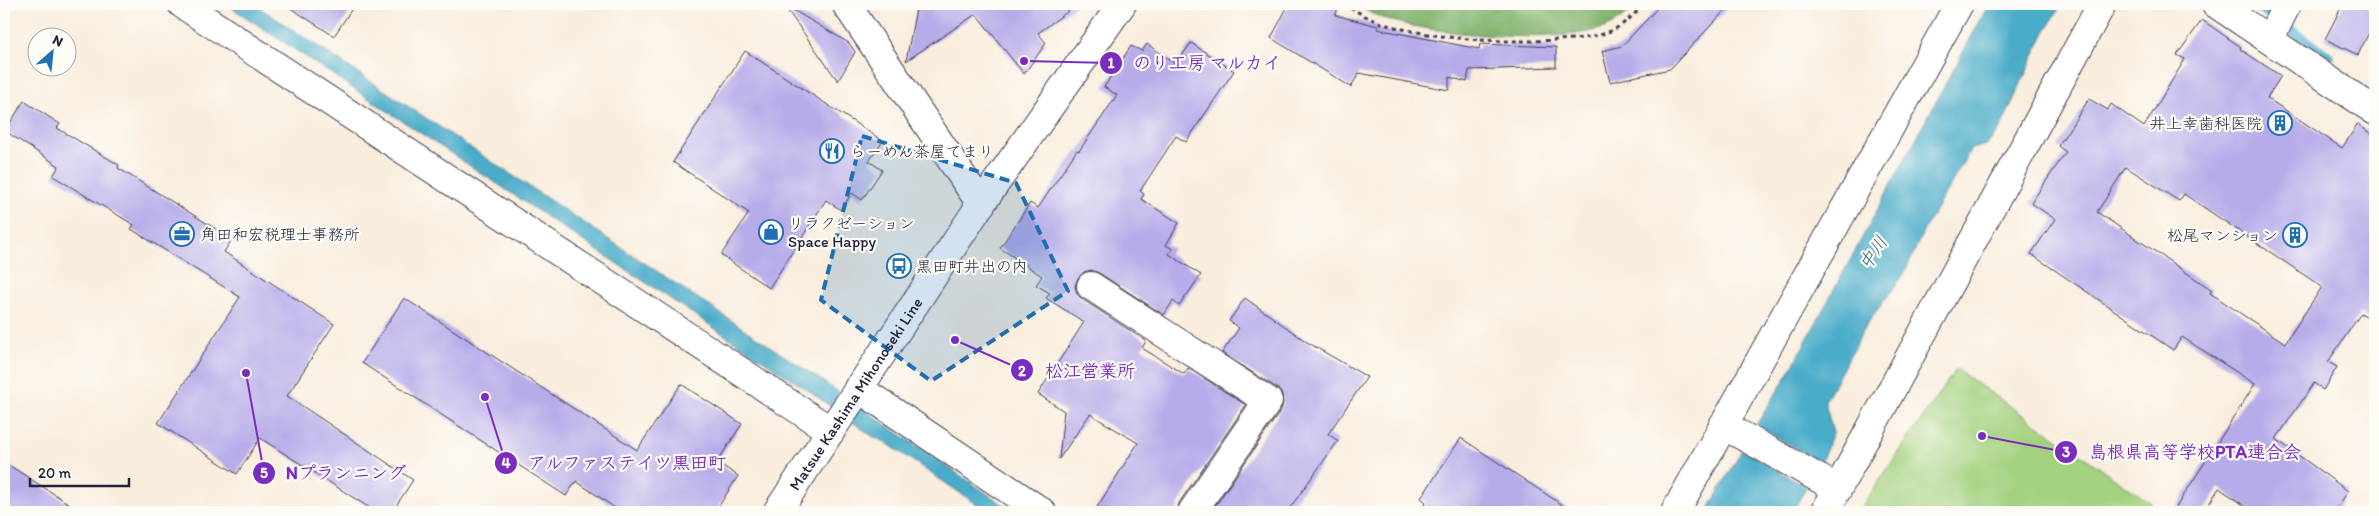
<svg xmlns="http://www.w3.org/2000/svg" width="2379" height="516" viewBox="0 0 2379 516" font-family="Itim,'Klee One',sans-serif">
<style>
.green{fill:#a3d17e;stroke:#627a5c}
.forest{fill:#82b36d;stroke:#526a54}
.water{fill:#4aacc9;stroke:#366782}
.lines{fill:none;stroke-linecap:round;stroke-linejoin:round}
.stream{stroke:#4aacc9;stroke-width:10}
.building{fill:#b7ace9;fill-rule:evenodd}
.minor-casing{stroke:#424053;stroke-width:30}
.major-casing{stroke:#424053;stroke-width:30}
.path{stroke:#424053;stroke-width:3;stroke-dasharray:4 4;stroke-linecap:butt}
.minor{stroke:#fff;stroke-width:28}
.major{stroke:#fff;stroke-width:28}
.marked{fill:#1f6fb2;fill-opacity:0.2;stroke:#1f6fb2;stroke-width:4;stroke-dasharray:10 6;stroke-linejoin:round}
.labels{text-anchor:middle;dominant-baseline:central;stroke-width:4.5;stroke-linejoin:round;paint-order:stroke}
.poi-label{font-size:16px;fill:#22223b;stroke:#fdfcf7;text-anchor:start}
.street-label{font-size:16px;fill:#22223b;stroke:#fdfcf7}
.water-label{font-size:18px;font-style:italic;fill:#34607b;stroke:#fdfcf7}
.leader{fill:none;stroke:#7b2cbf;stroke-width:2}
.callout-dot{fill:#7b2cbf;stroke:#fdfcf7;stroke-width:2}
.mark-label{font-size:15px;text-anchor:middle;font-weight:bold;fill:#fff}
.callout-label{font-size:18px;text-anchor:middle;font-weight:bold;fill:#7b2cbf;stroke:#fdfcf7;stroke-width:4.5;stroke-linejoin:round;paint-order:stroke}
</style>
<rect width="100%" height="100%" fill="#fdfcf7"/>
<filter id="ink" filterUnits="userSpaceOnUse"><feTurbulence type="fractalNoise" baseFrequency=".02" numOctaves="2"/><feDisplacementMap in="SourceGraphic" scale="10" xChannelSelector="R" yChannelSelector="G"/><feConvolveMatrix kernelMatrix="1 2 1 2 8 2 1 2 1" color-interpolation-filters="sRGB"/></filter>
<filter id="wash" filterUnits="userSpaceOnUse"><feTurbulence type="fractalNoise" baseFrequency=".0096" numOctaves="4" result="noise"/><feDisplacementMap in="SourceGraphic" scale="20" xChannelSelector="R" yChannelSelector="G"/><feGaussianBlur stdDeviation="1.12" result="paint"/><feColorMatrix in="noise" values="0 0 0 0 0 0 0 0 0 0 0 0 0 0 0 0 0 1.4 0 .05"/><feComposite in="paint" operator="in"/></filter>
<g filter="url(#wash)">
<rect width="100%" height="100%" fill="#f9eddd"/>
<path class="green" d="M1956 369 2151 503 2144 512H1858Z"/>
<path class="forest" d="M1354 4H1638C1630 11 1621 20 1611 25 1567 46 1436 35 1389 20 1377 17 1365 10 1354 4Z"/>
<path class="water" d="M226 4H254L818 378 1014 512H988L885 442 872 436 809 391Z
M1989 4H2062L2044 34 2000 129 1987 145 1971 149 1924 230 1904 274 1867 324 1825 401 1833 433 1821 463 1756 425 1787 376Z
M1742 450 1807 487 1792 512H1707Z"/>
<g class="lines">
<path class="stream" d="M2253 4 2269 15
M2287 27 2329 56"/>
</g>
<g id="blocks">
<path class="building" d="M284 4H355L334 36Z
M783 4 849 43 855 52 838 81Z
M917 4H1078L1038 33 1046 43 1024 74 976 14 906 61Z
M1289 4H1340L1335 15 1378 26 1377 29 1479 49 1480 44 1556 47V67L1469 70 1467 82 1449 77V90L1359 73 1351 87 1271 38Z
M1661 4H1731L1670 69 1610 82 1602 51 1622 46Z
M2343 4H2375V20L2358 55 2325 39Z
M2202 20 2241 47 2240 49 2281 76 2267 98 2342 148 2358 124 2375 137V322L2361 313 2328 362 2337 367 2323 390 2314 383 2276 439 2348 491 2335 512H2254L2219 488 2204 512H2173L2255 384 2182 337 2173 350 2031 254 2055 219 2031 203 2066 152 2058 146 2089 99 2108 110 2111 104 2144 127 2185 59 2177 55ZM2126 167 2179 201 2184 194 2322 287 2285 343 2210 293 2212 290 2097 212Z
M1191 43 1234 71 1186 142 1176 136 1140 191 1144 194 1141 199 1179 223 1166 245 1173 249 1169 254 1201 275 1179 306 1173 301 1164 315 1099 273 1091 270 1084 272 1078 278 1075 286 1077 294 1082 299 1146 341 1142 348 1184 374 1188 368 1246 405 1179 503 1177 512H1094L1138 443 1090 414 1059 459 1064 411 1038 394 1084 322 1046 298 1050 293 1036 285 1042 276 1000 248 1030 203 1038 208 1077 150 1079 151 1117 95 1104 87 1131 46 1142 51 1147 44 1176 64Z
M745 51 883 141 869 161 882 170 862 200 852 193 841 210 826 200 769 288 721 255 749 213 673 162Z
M24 101 60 124 57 128 119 165 118 168 232 239 224 252 334 324 287 396 413 480 392 512H376L260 438 237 474 158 423 240 297 131 229 134 225 53 176 59 166 5 131Z
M404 298 637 450 681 384 742 424 717 462 738 476 715 512H621L576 481 566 496 362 363Z
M1245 298 1307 342 1367 377 1328 434 1338 441 1287 512H1211L1281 410 1283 403 1282 394 1277 388 1222 353 1239 328 1229 321Z
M1461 438 1573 512H1420L1426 502 1421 498Z
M4 462 82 512H4Z"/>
</g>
</g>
<g filter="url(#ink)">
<use href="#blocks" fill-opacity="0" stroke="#424053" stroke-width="1"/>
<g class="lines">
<defs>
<path id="minor" d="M182 4 831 431
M846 4 981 204
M2216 4 2375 111
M2270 39 2287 4
M1091 286 1268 401 1192 512
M858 388 1042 512
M1723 425 1838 489
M1675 512 1959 4
M1825 512 2102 4"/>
<g id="major">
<path id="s1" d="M777 512 981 204 1122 4"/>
</g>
</defs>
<use href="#minor" class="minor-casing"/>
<use href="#major" class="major-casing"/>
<path class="path" d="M1343 4C1357 11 1372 21 1387 25 1442 40 1500 43 1557 40 1576 39 1596 38 1613 30 1625 24 1635 13 1645 4"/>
<use href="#minor" class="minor"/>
<use href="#major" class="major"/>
</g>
</g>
<path class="marked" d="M862 136 1016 183 1068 291 931 381 821 300Z"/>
<defs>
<symbol id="building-ring" viewBox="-11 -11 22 22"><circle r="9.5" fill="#fdfcf7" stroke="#1f6fb2" stroke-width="1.5"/><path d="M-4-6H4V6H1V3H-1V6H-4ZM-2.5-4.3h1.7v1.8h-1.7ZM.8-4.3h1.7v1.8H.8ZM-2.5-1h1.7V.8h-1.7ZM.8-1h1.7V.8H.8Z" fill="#1f6fb2"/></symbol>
<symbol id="restaurant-ring" viewBox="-11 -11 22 22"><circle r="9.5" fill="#fdfcf7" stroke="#1f6fb2" stroke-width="1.5"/><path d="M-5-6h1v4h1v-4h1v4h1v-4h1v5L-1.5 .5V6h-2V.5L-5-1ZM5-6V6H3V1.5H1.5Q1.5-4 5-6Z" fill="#1f6fb2"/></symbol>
<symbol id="shop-ring" viewBox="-11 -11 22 22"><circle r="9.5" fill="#fdfcf7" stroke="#1f6fb2" stroke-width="1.5"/><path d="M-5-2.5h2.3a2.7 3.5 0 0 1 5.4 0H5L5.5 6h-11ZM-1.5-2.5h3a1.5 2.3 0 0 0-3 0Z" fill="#1f6fb2"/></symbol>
<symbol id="office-ring" viewBox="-11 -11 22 22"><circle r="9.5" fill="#fdfcf7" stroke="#1f6fb2" stroke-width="1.5"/><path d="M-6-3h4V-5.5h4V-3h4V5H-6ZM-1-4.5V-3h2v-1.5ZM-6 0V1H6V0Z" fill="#1f6fb2"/></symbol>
<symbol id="bus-ring" viewBox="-11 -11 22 22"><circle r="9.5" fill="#fdfcf7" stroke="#1f6fb2" stroke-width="1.5"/><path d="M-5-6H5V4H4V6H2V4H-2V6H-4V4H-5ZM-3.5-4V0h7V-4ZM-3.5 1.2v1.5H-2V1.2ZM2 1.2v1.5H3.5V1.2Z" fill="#1f6fb2"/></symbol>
</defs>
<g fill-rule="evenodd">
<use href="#building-ring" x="2266" y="109" width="28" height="28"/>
<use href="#restaurant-ring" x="818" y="137" width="28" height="28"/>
<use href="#shop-ring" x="757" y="218" width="28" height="28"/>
<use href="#office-ring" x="168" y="220" width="28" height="28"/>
<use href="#building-ring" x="2281" y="221" width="28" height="28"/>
<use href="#bus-ring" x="885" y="252" width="28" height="28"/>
</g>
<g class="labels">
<g class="poi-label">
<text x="2262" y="123" text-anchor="end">井上幸歯科医院</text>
<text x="850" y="151">らーめん茶屋てまり</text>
<text x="788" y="223">リラクゼーション<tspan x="788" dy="18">Space Happy</tspan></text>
<text x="200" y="234">角田和宏税理士事務所</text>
<text x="2278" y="235" text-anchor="end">松尾マンション</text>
<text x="916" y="266">黒田町井出の内</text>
</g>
<g class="street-label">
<text stroke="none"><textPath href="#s1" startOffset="142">Matsue Kashima Mihonoseki Line</textPath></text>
</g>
<g class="water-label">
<text transform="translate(1873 253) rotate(-56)">中川</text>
</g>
</g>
<path class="leader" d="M1024 61L1111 63M955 340L1022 370M1982 436L2066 452M485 397L506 463M246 373L264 473"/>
<g class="callout-dot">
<circle cx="1024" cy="61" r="5"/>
<circle cx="955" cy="340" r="5"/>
<circle cx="1982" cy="436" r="5"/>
<circle cx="485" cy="397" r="5"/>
<circle cx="246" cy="373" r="5"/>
<circle cx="1111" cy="63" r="12"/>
<circle cx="1022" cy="370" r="12"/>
<circle cx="2066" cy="452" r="12"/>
<circle cx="506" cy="463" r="12"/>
<circle cx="264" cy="473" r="12"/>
</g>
<g class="mark-label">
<text x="1111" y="68">1</text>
<text x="1022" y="376">2</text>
<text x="2066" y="457">3</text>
<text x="506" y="468">4</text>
<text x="264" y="478">5</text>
</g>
<g class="callout-label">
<text x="1207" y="69">のり工房 マルカイ</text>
<text x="1090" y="377">松江営業所</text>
<text x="2195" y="458">島根県高等学校PTA連合会</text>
<text x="627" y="469">アルファステイツ黒田町</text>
<text x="346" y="479">Nプランニング</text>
</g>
<rect width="2379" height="516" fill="none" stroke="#fdfcf7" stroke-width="20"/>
<g transform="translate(52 52) rotate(27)"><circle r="24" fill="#fdfcf7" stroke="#a5a5ac"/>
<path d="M0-4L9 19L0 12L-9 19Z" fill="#1f6fb2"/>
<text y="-8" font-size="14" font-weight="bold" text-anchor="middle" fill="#22223b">N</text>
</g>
<path d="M30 478v8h99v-8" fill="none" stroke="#22223b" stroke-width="2.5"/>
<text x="38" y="478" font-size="15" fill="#22223b" stroke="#fdfcf7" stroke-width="4" paint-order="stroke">20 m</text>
</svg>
